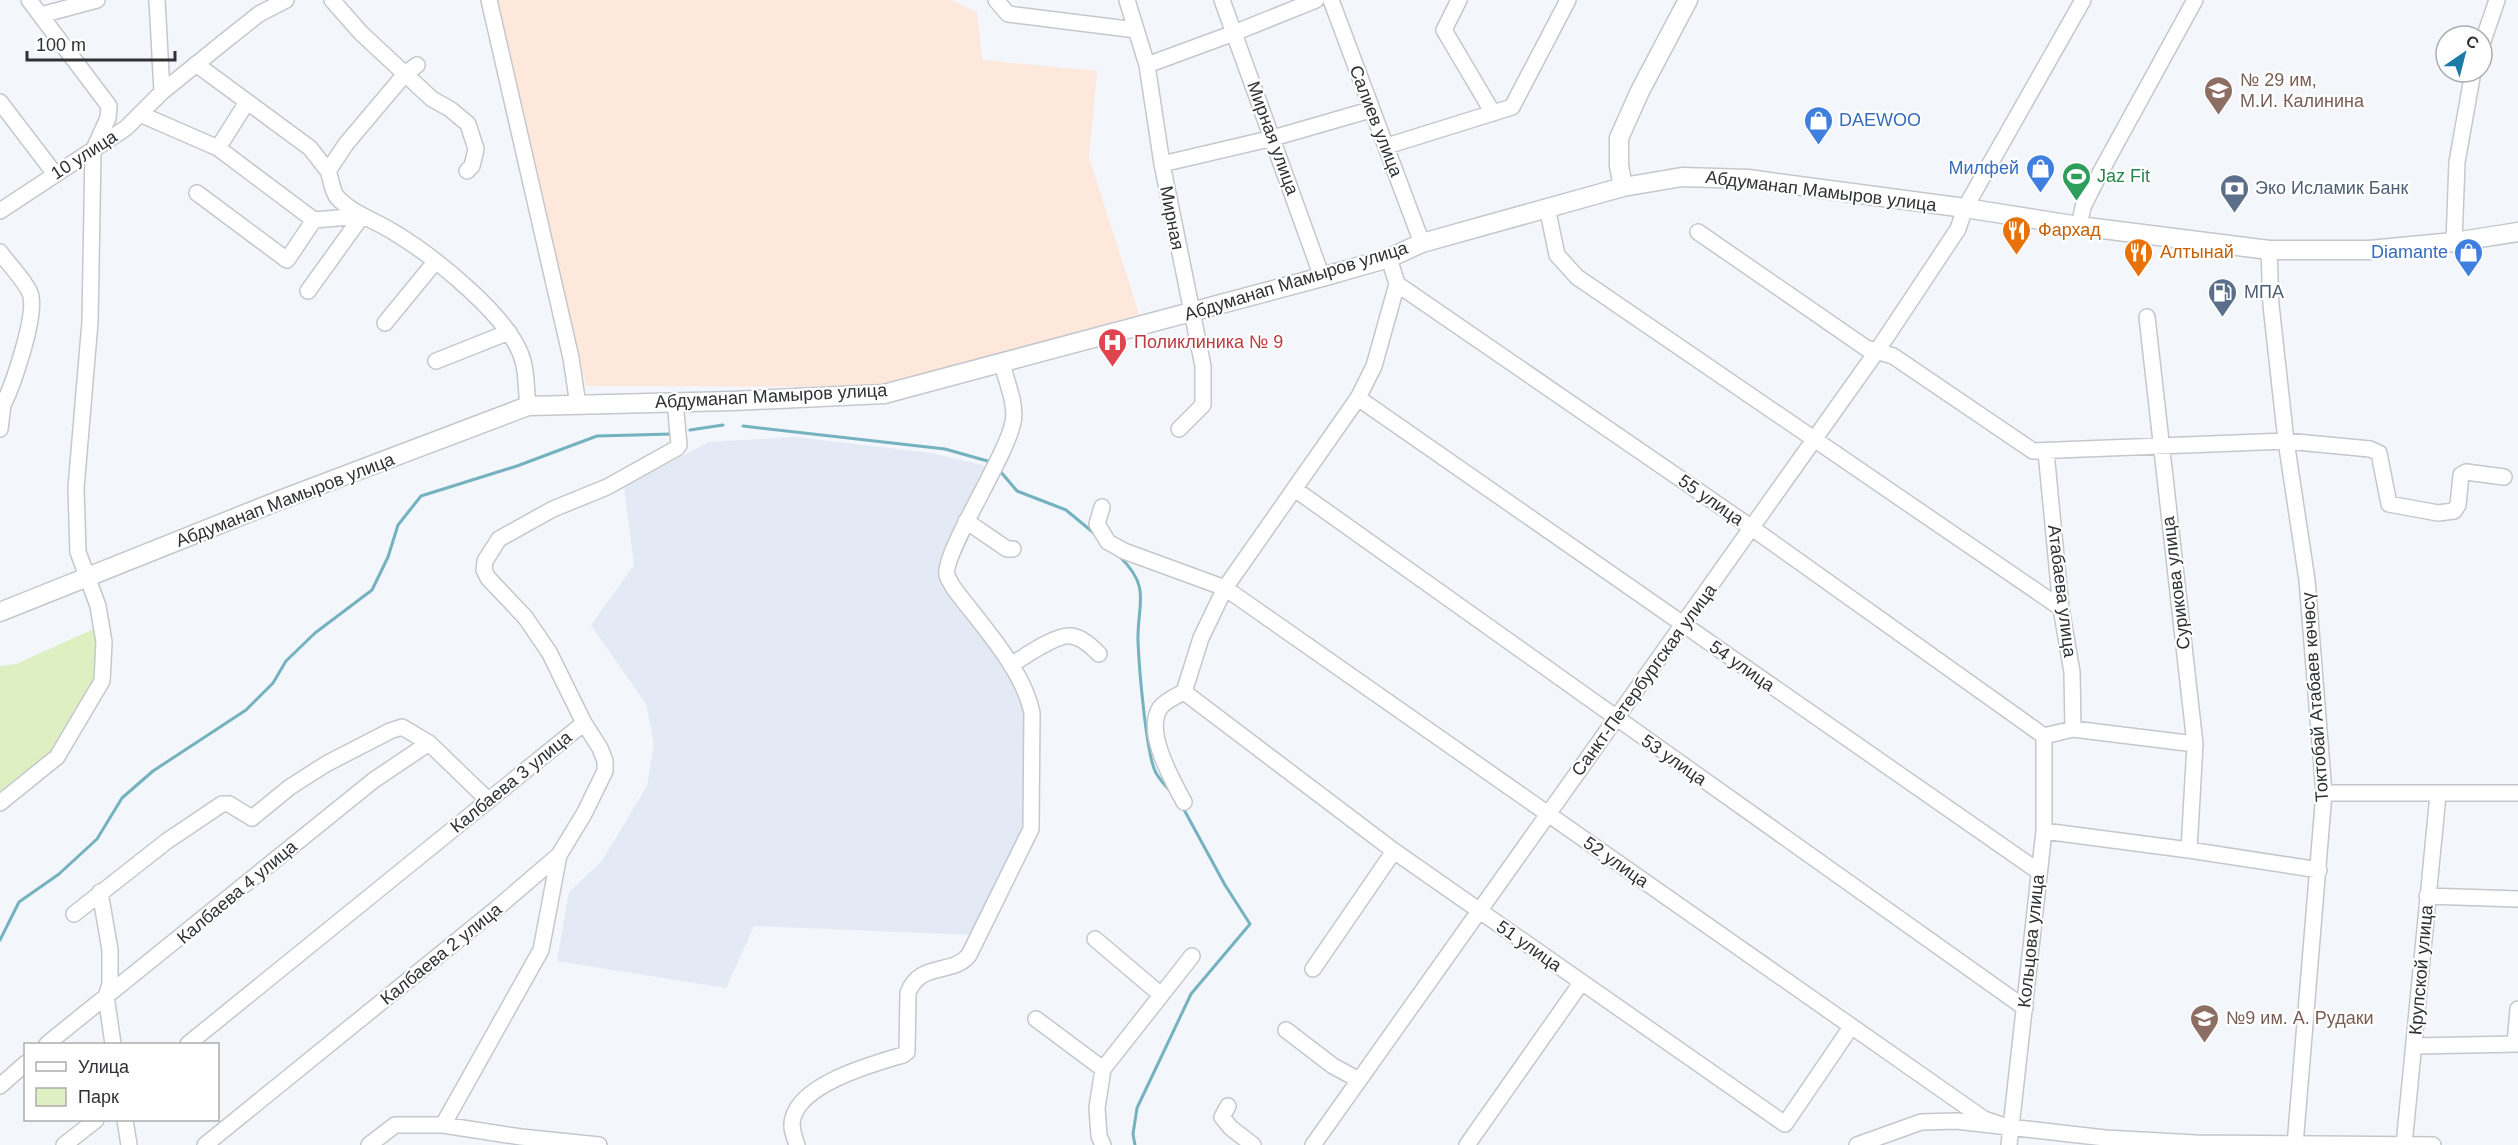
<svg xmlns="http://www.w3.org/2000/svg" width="2518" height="1145" viewBox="0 0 2518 1145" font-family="Arial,sans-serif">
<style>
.built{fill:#e3e9f5}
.industrial{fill:#fee7db}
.green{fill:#def0c2}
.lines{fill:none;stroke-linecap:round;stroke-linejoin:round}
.stream{stroke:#74b2c0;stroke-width:3}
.minor-casing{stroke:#c5c7cc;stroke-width:18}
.major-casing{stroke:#c5c7cc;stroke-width:21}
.minor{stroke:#fff;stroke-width:15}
.major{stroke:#fff;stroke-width:18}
.labels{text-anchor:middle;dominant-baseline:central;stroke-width:4.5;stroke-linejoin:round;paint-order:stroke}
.education-label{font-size:18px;fill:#785e54;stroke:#fff;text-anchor:start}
.shop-label{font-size:18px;fill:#366cbe;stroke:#fff;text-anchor:end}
.street-label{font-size:18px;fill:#303133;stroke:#fff}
.leisure-label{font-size:18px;fill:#27864d;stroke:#fff;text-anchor:start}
.service-label{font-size:18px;fill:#4e5e75;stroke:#fff;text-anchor:start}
.food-label{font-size:18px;fill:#c56008;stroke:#fff;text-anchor:start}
.health-label{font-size:18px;fill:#be3a42;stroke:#fff;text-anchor:start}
</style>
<rect width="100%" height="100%" fill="#f3f6fb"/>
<path class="built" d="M795 437 931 453 987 466 941 573 1022 695 1034 815 973 935 754 926 726 988 557 961 569 892 602 861 647 786 654 745 646 704 591 625 634 565 624 487 709 442Z"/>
<path class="industrial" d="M496 0H951L977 12 982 60 1097 71 1089 157 1139 314 891 387 586 386Z"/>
<path class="green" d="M98 627 97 681 48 759 0 801V666L16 664Z"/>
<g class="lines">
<path class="stream" d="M743 426 945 449 991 462
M690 430 723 425
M1000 471 1017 491 1066 510 1095 534
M1120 557C1152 588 1137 604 1138 641 1139 666 1146 755 1156 773 1160 780 1166 786 1170 791
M0 940 19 902 59 874 97 839 122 798 153 771 246 710 273 683 286 661 315 633 372 590 388 557 398 525 421 496 517 466 597 436 672 434
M1135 1145 1133 1134 1137 1108 1191 994 1250 924 1225 885 1182 806"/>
<defs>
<path id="minor" d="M157 0 162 92
M332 0 361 33 432 99 450 109 468 124 476 149 472 166 467 171
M489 0 571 358 578 405
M996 0 1008 14 1136 30
M1127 0 1147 65 1162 164 1203 366V405L1179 429
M1222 0 1322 277
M1331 0 1422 243
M1459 0 1444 30 1493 113
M41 15 97 0
M2482 44 2497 0
M196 64 310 148 328 171
M417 65 405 74 346 144 328 171C331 178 332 191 337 197 352 214 377 221 395 233 433 256 512 318 523 361 527 375 526 392 528 406
M1147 65 1234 33 1316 0
M0 102 55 174
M140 114 218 148 314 220 362 216
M1387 146 1512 107 1568 0
M218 148 247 102
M1162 164 1273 138 1370 110
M197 193 287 260 314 220
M1547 207 1557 255 1577 277 2061 608
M0 211 126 128 162 92 225 41 259 14 286 0
M2079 226 2083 207 2100 173 2195 0
M1698 232 1866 348 1893 356 2033 451 2286 441 2370 449 2379 453 2389 504 2438 513 2454 511 2458 505 2461 475 2466 472 2504 477
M2454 242 2457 162 2473 72
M2269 250 2271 305 2286 441 2307 580 2324 793 2295 1145
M0 252C9 265 24 279 30 293 38 313 13 385 3 405L0 401
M1389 258 1397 284 1752 528 2044 736
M308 291 362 216
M2147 317 2195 744 2189 850
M385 323 435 262
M436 361 509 332
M1358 398 2038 871
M0 429 3 405
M2046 452 2061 608 2072 672 2073 729
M1296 490 2025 1008
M1102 507 1097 524 1108 542 1124 551 1225 588 1984 1119 2011 1128
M966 521 1007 549H1013
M1011 665C1024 657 1056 634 1071 636 1082 637 1092 647 1099 654
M1184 692 1394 851 1785 1124 1851 1027
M2044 736 2073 729 2195 744
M2324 793H2518
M1184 802C1173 781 1144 732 1160 708 1165 701 1176 696 1184 692L1201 638 1225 588 1358 398 1374 366 1397 284
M0 803 57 757 102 681 104 642 98 606 78 552 76 488 90 322 93 151 108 118 109 106 29 0
M2044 831 2189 850 2319 870
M100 892 110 950V984L106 996 113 1044
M2427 896 2518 899
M74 914 167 841 222 804H229L252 818 290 787 326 764 390 731 402 727 429 743 488 800
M1095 939 1160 994
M1313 969 1394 851
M1036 1019 1103 1069
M1286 1030 1333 1066 1359 1080
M47 1044 374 780 429 743
M188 1044 584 723 549 652 525 617 488 578 484 570 485 561 499 539 553 509 607 487 677 448 679 445 675 402
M2515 1044 2518 1009
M2414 1046 2518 1044
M0 1086 26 1063
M1228 1106 1222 1117 1231 1128 1253 1145
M125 1120 129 1145
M443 1125 541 950 559 855
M64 1145 96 1120
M205 1145 496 909 559 855 584 814 605 771V761L600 748 584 723
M369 1145 395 1125H443L521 1137 599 1145
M797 1145C794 1136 790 1127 793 1118 802 1083 873 1064 903 1055L907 1052 908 993C920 961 952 976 969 955L1031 829 1032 713C1023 668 980 624 953 587 951 583 948 579 947 575 942 554 1007 456 1013 422 1017 405 1006 381 1002 363
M1103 1145 1099 1136 1097 1108 1103 1069 1192 956
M1313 1145 1877 351 1958 229 1965 208 2083 0
M1467 1145 1581 983
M1857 1145 1921 1122 1956 1121 2105 1138 2196 1143 2433 1145
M2009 1145 2044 831V736
M2404 1145 2438 795"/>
<path id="major" d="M1623 187 1619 166V138L1640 91 1688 0
M0 612 280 500 528 406 732 401 884 394 1322 277 1389 258 1422 243 1623 187 1682 177 1748 179 1965 208 2079 226 2269 250H2369L2454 242 2518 232"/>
</defs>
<use href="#minor" class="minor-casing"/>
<use href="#major" class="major-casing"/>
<use href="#minor" class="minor"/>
<use href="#major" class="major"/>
</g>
<defs>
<symbol id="school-pin" viewBox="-11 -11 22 30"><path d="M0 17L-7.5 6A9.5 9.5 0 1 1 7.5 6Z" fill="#8d6e63" stroke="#fff"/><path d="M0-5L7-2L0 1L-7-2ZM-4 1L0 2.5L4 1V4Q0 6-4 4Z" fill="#fff"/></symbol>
<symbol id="shop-pin" viewBox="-11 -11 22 30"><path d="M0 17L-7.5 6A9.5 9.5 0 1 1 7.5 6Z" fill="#3f7fe0" stroke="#fff"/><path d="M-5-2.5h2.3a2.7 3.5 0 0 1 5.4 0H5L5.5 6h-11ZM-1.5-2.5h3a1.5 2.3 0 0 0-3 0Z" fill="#fff"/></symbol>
<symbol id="stadium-pin" viewBox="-11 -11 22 30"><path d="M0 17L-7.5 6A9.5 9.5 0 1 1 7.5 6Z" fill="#2e9e5b" stroke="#fff"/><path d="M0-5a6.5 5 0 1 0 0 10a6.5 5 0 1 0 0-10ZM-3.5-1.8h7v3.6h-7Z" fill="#fff"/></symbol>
<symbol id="bank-pin" viewBox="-11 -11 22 30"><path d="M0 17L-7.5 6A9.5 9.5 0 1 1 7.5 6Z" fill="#5c6f8a" stroke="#fff"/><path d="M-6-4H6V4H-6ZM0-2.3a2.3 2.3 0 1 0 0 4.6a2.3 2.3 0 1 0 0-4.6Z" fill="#fff"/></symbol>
<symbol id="restaurant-pin" viewBox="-11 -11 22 30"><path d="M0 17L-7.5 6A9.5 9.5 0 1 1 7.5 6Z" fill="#e8710a" stroke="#fff"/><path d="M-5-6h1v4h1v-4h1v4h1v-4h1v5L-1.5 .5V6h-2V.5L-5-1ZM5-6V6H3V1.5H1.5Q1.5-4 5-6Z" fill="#fff"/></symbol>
<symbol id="fuel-pin" viewBox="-11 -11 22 30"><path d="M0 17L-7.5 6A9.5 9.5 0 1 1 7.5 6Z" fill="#5c6f8a" stroke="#fff"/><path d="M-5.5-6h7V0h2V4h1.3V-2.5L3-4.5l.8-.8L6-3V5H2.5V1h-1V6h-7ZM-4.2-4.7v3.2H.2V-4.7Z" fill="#fff"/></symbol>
<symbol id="hospital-pin" viewBox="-11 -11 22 30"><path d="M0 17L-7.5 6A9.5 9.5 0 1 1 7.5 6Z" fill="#e0444e" stroke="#fff"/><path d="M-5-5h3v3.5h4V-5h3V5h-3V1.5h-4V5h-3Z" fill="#fff"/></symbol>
</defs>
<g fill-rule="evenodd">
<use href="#school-pin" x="2202" y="74" width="33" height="45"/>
<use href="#shop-pin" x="1802" y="104" width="33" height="45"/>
<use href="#shop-pin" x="2024" y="152" width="33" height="45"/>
<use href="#stadium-pin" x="2060" y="160" width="33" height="45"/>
<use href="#bank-pin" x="2218" y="172" width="33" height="45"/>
<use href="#restaurant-pin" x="2000" y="214" width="33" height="45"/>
<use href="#restaurant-pin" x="2122" y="236" width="33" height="45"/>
<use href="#shop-pin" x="2452" y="236" width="33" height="45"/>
<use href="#fuel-pin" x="2206" y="276" width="33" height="45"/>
<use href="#hospital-pin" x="1096" y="326" width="33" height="45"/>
<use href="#school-pin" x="2188" y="1002" width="33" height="45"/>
</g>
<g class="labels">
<g class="education-label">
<text x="2240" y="80">№ 29 им,<tspan x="2240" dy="21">М.И. Калинина</tspan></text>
<text x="2226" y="1018">№9 им. А. Рудаки</text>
</g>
<g class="shop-label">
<text x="1839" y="120" text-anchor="start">DAEWOO</text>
<text x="2019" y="168">Милфей</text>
<text x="2448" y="252">Diamante</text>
</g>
<g class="street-label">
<text transform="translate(1376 121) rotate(69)">Салиев улица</text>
<text transform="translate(1273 138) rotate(70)">Мирная улица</text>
<text transform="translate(84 155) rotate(-33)">10 улица</text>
<text transform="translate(1821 191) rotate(7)">Абдуманап Мамыров улица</text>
<text transform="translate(1172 218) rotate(79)">Мирная</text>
<text transform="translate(1296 281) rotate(-17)">Абдуманап Мамыров улица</text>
<text transform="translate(771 396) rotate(-3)">Абдуманап Мамыров улица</text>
<text transform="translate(285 500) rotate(-21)">Абдуманап Мамыров улица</text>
<text transform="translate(1711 500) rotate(35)">55 улица</text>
<text transform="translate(2176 583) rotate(-97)">Сурикова улица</text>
<text transform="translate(2062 591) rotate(83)">Атабаева улица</text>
<text transform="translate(1742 666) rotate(35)">54 улица</text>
<text transform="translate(1644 680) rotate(-54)">Санкт-Петербургская улица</text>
<text transform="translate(2315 697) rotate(-94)">Токтобай Атабаев көчөсү</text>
<text transform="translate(1674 760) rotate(35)">53 улица</text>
<text transform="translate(511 782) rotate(-39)">Калбаева 3 улица</text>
<text transform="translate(1616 862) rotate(35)">52 улица</text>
<text transform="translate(237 892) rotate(-40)">Калбаева 4 улица</text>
<text transform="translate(2031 941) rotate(-84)">Кольцова улица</text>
<text transform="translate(1529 946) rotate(35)">51 улица</text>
<text transform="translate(441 954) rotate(-39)">Калбаева 2 улица</text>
<text transform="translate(2421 970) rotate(-85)">Крупской улица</text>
</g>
<g class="leisure-label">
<text x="2097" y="176">Jaz Fit</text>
</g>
<g class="service-label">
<text x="2255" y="188">Эко Исламик Банк</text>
<text x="2244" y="292">МПА</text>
</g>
<g class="food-label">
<text x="2038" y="230">Фархад</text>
<text x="2160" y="252">Алтынай</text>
</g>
<g class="health-label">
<text x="1134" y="342">Поликлиника № 9</text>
</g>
</g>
<rect x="24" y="1043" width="195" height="78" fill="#ffffff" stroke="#acadad" stroke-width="1.5"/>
<rect x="36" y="1062" width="30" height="9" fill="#ffffff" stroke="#acadad" stroke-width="1.5"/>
<text x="78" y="1073" font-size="18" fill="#303133">Улица</text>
<rect x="36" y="1088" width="30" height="18" fill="#def0c2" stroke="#acadad" stroke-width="1.5"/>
<text x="78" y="1103" font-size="18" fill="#303133">Парк</text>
<g transform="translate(2464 54) rotate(35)"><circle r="28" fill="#ffffff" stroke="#acadad" stroke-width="1.5"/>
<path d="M0-4.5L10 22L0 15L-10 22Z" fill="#1c7aa7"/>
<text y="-9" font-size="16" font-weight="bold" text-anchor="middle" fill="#303133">С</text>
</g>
<path d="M27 51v9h148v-9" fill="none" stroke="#303133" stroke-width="3"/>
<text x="36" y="51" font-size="18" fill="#303133" stroke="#ffffff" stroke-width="4.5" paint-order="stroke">100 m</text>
</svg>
